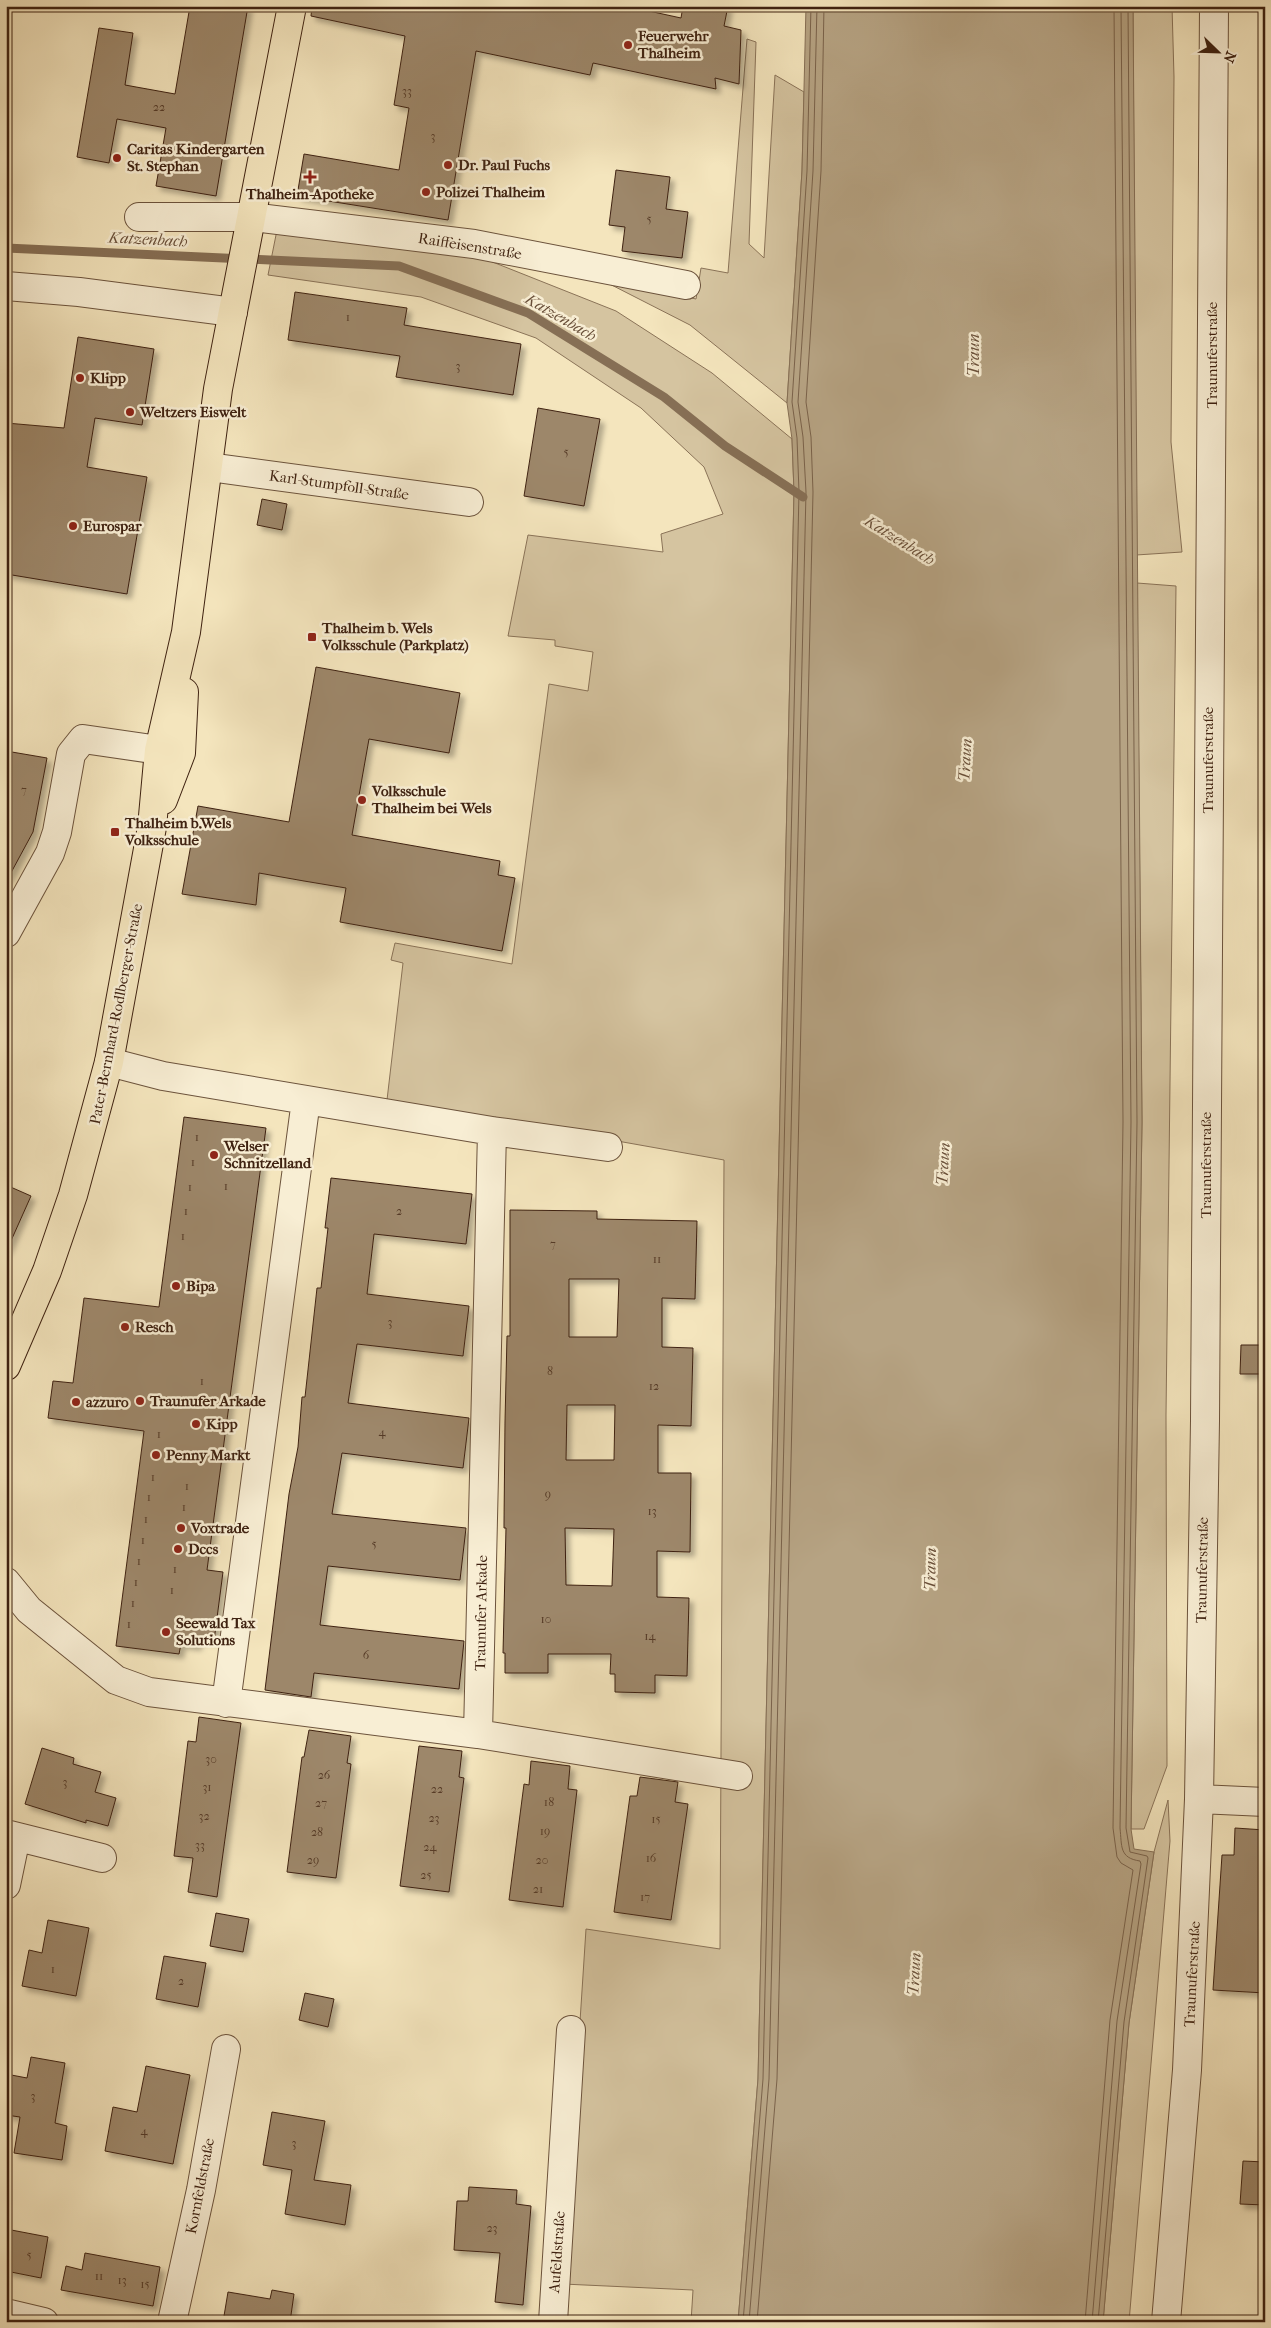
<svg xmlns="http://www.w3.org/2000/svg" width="1271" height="2328" viewBox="0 0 1271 2328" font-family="'IM FELL French Canon',serif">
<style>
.green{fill:#d5c4a0;stroke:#8a7358}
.water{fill:#b6a383;stroke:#866f55}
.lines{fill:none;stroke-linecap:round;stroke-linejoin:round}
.shore{stroke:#7a624a;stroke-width:1}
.stream{stroke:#866f55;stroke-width:9}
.building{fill:#9d876a;stroke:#3f2211;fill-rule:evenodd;filter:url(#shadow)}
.minor-casing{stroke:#6c533c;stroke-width:30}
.major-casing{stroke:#3f2211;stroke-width:30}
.minor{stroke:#f8eed4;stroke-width:28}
.major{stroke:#f4e5bd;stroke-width:28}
.poi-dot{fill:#8f2418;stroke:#f8eed4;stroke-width:2}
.labels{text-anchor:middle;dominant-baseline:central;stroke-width:5;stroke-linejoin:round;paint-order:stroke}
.number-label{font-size:12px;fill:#563b27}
.poi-label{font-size:15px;font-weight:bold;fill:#3f2211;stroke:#f8eed4;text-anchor:start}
.street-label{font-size:15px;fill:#3f2211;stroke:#f8eed4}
.water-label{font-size:16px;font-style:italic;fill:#694f39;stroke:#f8eed4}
</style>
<defs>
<filter id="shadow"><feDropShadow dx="4.5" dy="4.5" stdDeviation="2.5" flood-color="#0004"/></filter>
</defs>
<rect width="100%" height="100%" fill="#f4e5bd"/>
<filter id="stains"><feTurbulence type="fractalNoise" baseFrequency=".004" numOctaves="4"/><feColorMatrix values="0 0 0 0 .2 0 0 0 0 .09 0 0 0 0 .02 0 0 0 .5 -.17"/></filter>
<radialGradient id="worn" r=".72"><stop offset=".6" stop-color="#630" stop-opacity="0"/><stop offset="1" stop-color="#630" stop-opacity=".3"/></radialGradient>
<path class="green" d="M1133 6H1172L1174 77 1171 442 1182 552 1136 555Z
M747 39 756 42 749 244 764 258 775 75 804 92 802 171 787 403 690 325 592 275 696 299 701 268 728 273Z
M277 230 480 257 616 311 712 373 792 439 794 492 758 2079 738 2322H691L693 2290 563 2284 586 1929 720 1949 724 1160 387 1100 403 963 391 960 395 943 512 964 549 684 588 691 593 652 555 646V640L508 636 528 535 663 552 661 534 723 514 704 467 641 408 536 338 421 297 268 275Z
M1137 583 1176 586 1166 1415 1167 1766 1144 1829H1131L1142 1122Z
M1168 1800 1170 1841 1129 2322H1103L1129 2023 1154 1852Z"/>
<path class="water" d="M806 6H1133L1142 1122 1131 1829 1134 1849 1154 1852 1129 2023 1103 2322H738L758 2079 794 492 792 439 787 403 802 171Z"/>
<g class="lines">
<path class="shore" d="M743 2322 763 2079 799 492 797 438 792 402 807 171 811 6
M749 2322 769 2079 806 492 803 437 798 402 813 171 817 6
M757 2322 777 2079 813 492 811 437 806 402 821 171 824 6
M1085 2322 1110 2020 1133 1870 1121 1863 1117 1857 1113 1828 1123 1122 1114 6
M1092 2322 1117 2021 1141 1864 1140 1861C1119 1858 1122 1846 1120 1828L1131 1122 1121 6
M1098 2322 1124 2022 1148 1858 1147 1856 1130 1852 1126 1828 1137 1122 1128 6"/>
<path class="stream" d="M6 248 399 266 528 313 664 397 725 446 803 497"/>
</g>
<path class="building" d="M190 6H248L216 196 156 186 166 128 117 119 109 163 77 157 99 28 133 33 125 85 175 94Z
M312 6H626L681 18 683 6H728L724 26 741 30 739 84 715 78 716 89 593 63 590 75 476 51 448 220 297 196 304 154 399 170 409 108 394 105 405 36 311 16Z
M616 170 670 177 666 209 688 212 682 258 622 251 625 227 609 225Z
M295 292 407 308 404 325 521 344 513 395 396 377 400 356 288 340Z
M78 337 154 349 142 425 95 418 87 467 147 477 127 594 6 574V423L64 428Z
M538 408 600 419 584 506 524 496Z
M262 499 287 504 282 530 257 525Z
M316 667 460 693 449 753 369 739 352 835 500 861 498 875 515 878 502 951 340 922 346 888 304 881 259 873 256 905 182 894 198 806 289 822Z
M6 751 47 758 33 832 6 882Z
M184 1117 266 1128 207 1570 223 1572 214 1641 198 1639 197 1646 181 1644 179 1654 116 1646 144 1431 48 1418 53 1381 73 1383 84 1298 159 1307Z
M331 1178 472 1194 466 1244 374 1234 367 1294 469 1306 463 1356 357 1344 348 1403 469 1418 463 1468 342 1453 332 1514 466 1528 460 1580 328 1566 320 1625 464 1641 459 1689 314 1673 311 1697 265 1690 289 1494 298 1447 302 1397H305L317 1288H321L328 1228H325Z
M6 1185 31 1196 6 1252Z
M510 1210 597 1211V1219L697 1221 695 1299 662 1298V1347L693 1348 691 1426 658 1425V1473H691L690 1552 657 1551V1597L689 1598 687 1676 655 1675V1693L615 1692V1674H610L611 1654H548V1673H505V1653H503L506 1528H504V1523L505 1422 507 1336H510ZM569 1279H619L617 1337H569ZM567 1405H615L614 1460H566ZM565 1528 614 1529 612 1586 566 1585Z
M1241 1345H1263L1262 1374H1240Z
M199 1717 241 1723 217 1897 188 1892 193 1858 174 1856 188 1741 196 1742Z
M309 1730 351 1736 347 1763 351 1764 336 1878 287 1872 302 1757H304Z
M419 1746 462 1751 459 1777 464 1778 449 1892 400 1886Z
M42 1748 74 1758 73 1764 101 1772 95 1792 116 1798 108 1826 86 1820V1823L25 1804Z
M531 1761 570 1766 568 1789 577 1790 563 1907 509 1900 524 1784 529 1785Z
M640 1777 678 1782 675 1802 688 1804 671 1920 614 1912 630 1796H637Z
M1235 1828 1265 1830V1993L1213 1990 1222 1855H1234Z
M216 1913 249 1919 243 1952 210 1946Z
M48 1920 89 1928 76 1996 22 1986 29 1950 42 1953Z
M164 1956 206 1963 198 2007 156 1999Z
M305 1993 334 1999 328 2027 299 2020Z
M31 2057 65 2063 55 2123 67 2126 62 2160 14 2153 20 2117 6 2115V2074L27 2078Z
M146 2066 190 2075 173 2164 105 2151 113 2107 137 2112Z
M272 2112 325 2121 314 2180 351 2185 345 2225 285 2214 292 2170 263 2165Z
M1243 2161 1265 2162V2205L1240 2204Z
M469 2187 517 2190 516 2204 531 2206 523 2305 495 2302 500 2253 454 2250 457 2201H468Z
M6 2229 48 2237 41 2278 6 2271Z
M85 2253 160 2267 153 2306 61 2290 66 2266 82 2270Z
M272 2290 294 2294 290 2322H223L228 2292 270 2299Z"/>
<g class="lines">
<defs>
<path id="minor" d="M139 217H252L474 244 686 285
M6 286 79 292 233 312
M209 467 469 502
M6 933 50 853 57 832 71 754 83 739 159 750
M109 1062 163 1076 492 1131 608 1147
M6 1582 29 1610 116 1680 149 1692 478 1734 738 1776
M226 1703 306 1100
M478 1734 492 1131
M1199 1799 1265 1802
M6 1834 102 1858
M6 1885 16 1837
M6 2313 44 2322
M172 2322 201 2190 226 2049
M553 2322 571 2030
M1166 2322 1187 2070 1199 1799 1205 1421 1214 6"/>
<path id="major" d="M163 800 181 753 184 692
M6 1366 47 1271 73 1195 109 1062 152 827 159 750 186 632 218 389 292 6"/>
</defs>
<use href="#minor" class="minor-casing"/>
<use href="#major" class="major-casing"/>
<use href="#minor" class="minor"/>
<use href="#major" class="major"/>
</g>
<g class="poi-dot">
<circle cx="628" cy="45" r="5"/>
<circle cx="117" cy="158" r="5"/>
<circle cx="448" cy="165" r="5"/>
<path d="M307.5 169.5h5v5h5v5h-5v5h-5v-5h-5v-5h5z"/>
<circle cx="426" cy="192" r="5"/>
<circle cx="80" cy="378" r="5"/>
<circle cx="130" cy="412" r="5"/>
<circle cx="73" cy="526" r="5"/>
<rect x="307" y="632" width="10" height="10" rx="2.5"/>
<circle cx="362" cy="800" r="5"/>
<rect x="110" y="827" width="10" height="10" rx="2.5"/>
<circle cx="214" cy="1155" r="5"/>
<circle cx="176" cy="1286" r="5"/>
<circle cx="125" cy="1327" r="5"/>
<circle cx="140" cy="1401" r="5"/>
<circle cx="76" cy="1402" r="5"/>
<circle cx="196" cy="1424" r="5"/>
<circle cx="156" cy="1455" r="5"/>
<circle cx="181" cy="1528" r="5"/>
<circle cx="178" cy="1549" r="5"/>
<circle cx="166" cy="1632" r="5"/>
</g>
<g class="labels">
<g class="number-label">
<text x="407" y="91">33</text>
<text x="159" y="107">22</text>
<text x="433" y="136">3</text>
<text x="649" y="219">5</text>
<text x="348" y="317">1</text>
<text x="458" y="366">3</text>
<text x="566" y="452">5</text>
<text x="24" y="790">7</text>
<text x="197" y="1137">1</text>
<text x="193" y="1162">1</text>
<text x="226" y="1186">1</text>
<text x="190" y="1187">1</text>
<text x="186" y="1211">1</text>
<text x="399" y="1211">2</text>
<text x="183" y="1236">1</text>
<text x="553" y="1244">7</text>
<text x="657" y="1259">11</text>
<text x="390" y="1322">3</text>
<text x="550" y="1371">8</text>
<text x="202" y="1381">1</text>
<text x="654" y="1386">12</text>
<text x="382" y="1432">4</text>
<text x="159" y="1434">1</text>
<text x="153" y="1477">1</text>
<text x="187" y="1486">1</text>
<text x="548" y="1494">9</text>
<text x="149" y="1497">1</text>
<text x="184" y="1507">1</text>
<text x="652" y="1511">13</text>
<text x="146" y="1519">1</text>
<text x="143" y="1540">1</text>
<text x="374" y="1544">5</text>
<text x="139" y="1561">1</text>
<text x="175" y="1569">1</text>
<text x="136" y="1582">1</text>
<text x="172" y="1590">1</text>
<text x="133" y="1603">1</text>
<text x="546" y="1619">10</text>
<text x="129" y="1624">1</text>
<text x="650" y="1636">14</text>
<text x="366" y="1655">6</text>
<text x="211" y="1759">30</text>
<text x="324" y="1775">26</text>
<text x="65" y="1782">3</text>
<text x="207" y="1787">31</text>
<text x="437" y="1789">22</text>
<text x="549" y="1802">18</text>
<text x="321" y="1803">27</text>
<text x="204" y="1816">32</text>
<text x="434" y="1818">23</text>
<text x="656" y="1819">15</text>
<text x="545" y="1831">19</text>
<text x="317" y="1832">28</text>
<text x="200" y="1845">33</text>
<text x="430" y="1847">24</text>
<text x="651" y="1858">16</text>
<text x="313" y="1860">29</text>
<text x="542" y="1860">20</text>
<text x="426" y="1875">25</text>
<text x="538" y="1889">21</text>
<text x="645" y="1897">17</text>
<text x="53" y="1969">1</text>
<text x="181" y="1981">2</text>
<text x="33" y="2096">3</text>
<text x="144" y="2131">4</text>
<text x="294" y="2143">3</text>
<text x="492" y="2228">23</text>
<text x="29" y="2255">5</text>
<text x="99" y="2276">11</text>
<text x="122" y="2280">13</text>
<text x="145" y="2284">15</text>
</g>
<g class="poi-label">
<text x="638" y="36">Feuerwehr<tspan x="638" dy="17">Thalheim</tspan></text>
<text x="127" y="149">Caritas Kindergarten<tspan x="127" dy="17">St. Stephan</tspan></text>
<text x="458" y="165">Dr. Paul Fuchs</text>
<text x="436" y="192">Polizei Thalheim</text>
<text x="310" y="194" text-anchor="middle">Thalheim-Apotheke</text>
<text x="90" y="378">Klipp</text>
<text x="140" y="412">Weltzers Eiswelt</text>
<text x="83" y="526">Eurospar</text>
<text x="322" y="628">Thalheim b. Wels<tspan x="322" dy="17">Volksschule (Parkplatz)</tspan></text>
<text x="372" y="791">Volksschule<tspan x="372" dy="17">Thalheim bei Wels</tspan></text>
<text x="125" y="823">Thalheim b.Wels<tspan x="125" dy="17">Volksschule</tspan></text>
<text x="224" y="1146">Welser<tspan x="224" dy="17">Schnitzelland</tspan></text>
<text x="186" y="1286">Bipa</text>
<text x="135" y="1327">Resch</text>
<text x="150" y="1401">Traunufer Arkade</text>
<text x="86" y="1402">azzuro</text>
<text x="206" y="1424">Kipp</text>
<text x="166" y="1455">Penny Markt</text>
<text x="191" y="1528">Voxtrade</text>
<text x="188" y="1549">Dccs</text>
<text x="176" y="1623">Seewald Tax<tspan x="176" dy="17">Solutions</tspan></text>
</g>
<g class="street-label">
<text transform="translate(470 246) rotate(9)">Raiffeisenstraße</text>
<text transform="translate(1212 355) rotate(-90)">Traunuferstraße</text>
<text transform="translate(339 485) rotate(8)">Karl-Stumpfoll-Straße</text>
<text transform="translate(1208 760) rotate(-90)">Traunuferstraße</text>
<text transform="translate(116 1014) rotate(-79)">Pater-Bernhard-Rodlberger-Straße</text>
<text transform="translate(1206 1165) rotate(-90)">Traunuferstraße</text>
<text transform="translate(1202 1570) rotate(-89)">Traunuferstraße</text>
<text transform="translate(481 1613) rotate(-89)">Traunufer Arkade</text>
<text transform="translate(1192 1974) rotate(-87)">Traunuferstraße</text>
<text transform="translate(200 2186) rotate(-79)">Kornfeldstraße</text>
<text transform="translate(557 2252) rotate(-86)">Aufeldstraße</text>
</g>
<g class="water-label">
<text transform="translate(148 239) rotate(3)">Katzenbach</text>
<text transform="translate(561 317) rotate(30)">Katzenbach</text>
<text transform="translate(973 355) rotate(-90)">Traun</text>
<text transform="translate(900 540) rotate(32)">Katzenbach</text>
<text transform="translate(965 760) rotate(-87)">Traun</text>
<text transform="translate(943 1164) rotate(-87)">Traun</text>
<text transform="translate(930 1569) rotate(-89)">Traun</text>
<text transform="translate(914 1974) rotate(-87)">Traun</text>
</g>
</g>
<rect width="1271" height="2328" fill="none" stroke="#f4e5bd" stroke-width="25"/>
<rect x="8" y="8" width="1256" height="2313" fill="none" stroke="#3f2211" stroke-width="2.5"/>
<rect x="12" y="12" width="1246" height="2303" fill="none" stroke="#3f2211"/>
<g transform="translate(1218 52) rotate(113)" stroke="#f8eed4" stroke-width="4" paint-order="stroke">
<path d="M0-4L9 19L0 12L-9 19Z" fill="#3f2211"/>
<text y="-8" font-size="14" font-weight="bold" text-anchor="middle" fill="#3f2211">N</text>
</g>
<rect width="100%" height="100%" filter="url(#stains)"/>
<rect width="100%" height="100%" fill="url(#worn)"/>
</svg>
